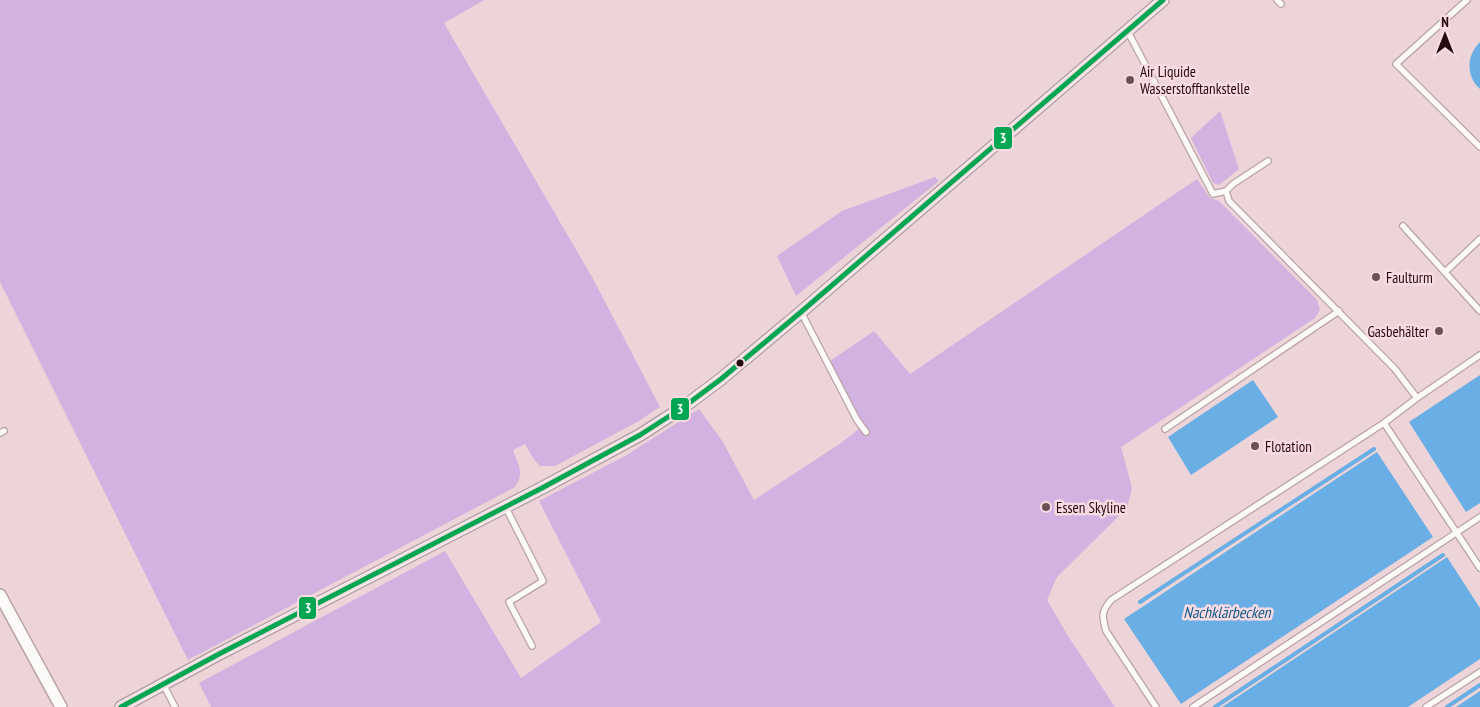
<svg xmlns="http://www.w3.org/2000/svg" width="1480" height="707" viewBox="0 0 1480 707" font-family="'PT Sans Narrow',sans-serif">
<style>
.green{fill:#d2b2e0}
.water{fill:#6aaee6}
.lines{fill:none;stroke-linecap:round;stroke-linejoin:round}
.stream{stroke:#6aaee6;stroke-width:4}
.service-casing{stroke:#b9a1a6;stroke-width:8}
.minor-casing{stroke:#b9a1a6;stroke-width:14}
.service{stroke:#fcf9f9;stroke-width:5.5}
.minor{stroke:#fcf9f9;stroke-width:11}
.bus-1-casing{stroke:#fadbe1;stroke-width:9}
.bus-1{stroke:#00a651;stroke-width:5}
.poi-dot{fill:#695156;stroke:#fadbe1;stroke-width:2}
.bus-dot{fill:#220a10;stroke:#fadbe1;stroke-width:2}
.labels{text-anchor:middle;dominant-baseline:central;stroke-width:5;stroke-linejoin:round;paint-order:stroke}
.poi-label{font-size:15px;fill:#220a10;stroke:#fadbe1;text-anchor:start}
.water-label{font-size:16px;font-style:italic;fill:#105b8e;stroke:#fadbe1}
.line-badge{stroke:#fadbe1;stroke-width:2}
.badge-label{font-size:14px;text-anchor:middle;font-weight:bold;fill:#fff}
</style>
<rect width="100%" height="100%" fill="#ecd4d8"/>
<path class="green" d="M0 0H484L444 23 592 277 660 407 637 422 555 466H540L533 458 525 444 513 450C518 465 525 472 515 487L188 660 0 282Z
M1220 111 1239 169 1219 185 1213 183 1191 138Z
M935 177 939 181 796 296 777 256 842 211Z
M1197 179 1210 198 1219 201 1317 300 1320 310 1315 318 1121 447 1132 488 1127 508 1057 577 1047 600 1068 636 1115 707H211L199 683 445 551 521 678 601 622 539 501 625 456 699 409 723 442 754 500 841 443 864 425 830 361 874 331 910 374Z"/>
<path class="water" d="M1480 42V89C1466 76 1466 56 1480 42Z
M1480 375V503L1466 512 1409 422Z
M1253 380 1278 417 1191 475 1168 437Z
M1377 452 1433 537 1181 704 1124 619Z
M1447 557 1480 608V659L1408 707H1222Z
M1480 691V707H1456Z"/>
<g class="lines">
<path class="stream" d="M1140 602 1374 449
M1215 707 1443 555
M1447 707 1480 685"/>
<defs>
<path id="service" d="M1277 0 1281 4
M1467 0 1396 64 1480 147
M1127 30 1213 194 1226 191 1233 184 1268 161
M1226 191 1229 201 1395 369 1417 398
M1403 226 1480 311
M1445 272 1480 239
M801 312 857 420 866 432
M1384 423 1417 398 1480 355
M1165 429 1339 311
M0 433 4 431
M506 508 543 581 509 602 532 646
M163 684 175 707
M1156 707 1106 631C1102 616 1101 612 1111 600L1384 423 1480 568
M1193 707 1480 517
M1426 707 1480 672"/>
<path id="minor" d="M0 595 61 707
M121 707 219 654 542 488 640 435 685 406 721 379 801 312 1163 0"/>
</defs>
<use href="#service" class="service-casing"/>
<use href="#minor" class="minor-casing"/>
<use href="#service" class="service"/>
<use href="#minor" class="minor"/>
<defs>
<path id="bus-1" d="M121 707 219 654 542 488 640 435 685 406 721 379 801 312 1163 0"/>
</defs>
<use href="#bus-1" class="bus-1-casing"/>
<use href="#bus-1" class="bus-1"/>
</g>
<g class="poi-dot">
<circle cx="1130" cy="80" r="5"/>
<circle cx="1376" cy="277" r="5"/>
<circle cx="1439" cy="331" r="5"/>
<circle cx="1255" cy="446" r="5"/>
<circle cx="1046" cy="507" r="5"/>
</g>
<circle class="bus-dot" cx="740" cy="363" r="4.5"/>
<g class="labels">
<g class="poi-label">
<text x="1140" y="71">Air Liquide<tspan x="1140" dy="17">Wasserstofftankstelle</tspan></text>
<text x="1386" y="277">Faulturm</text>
<text x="1429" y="331" text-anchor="end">Gasbehälter</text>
<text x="1265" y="446">Flotation</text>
<text x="1056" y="507">Essen Skyline</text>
</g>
<g class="water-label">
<text x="1227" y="612">Nachklärbecken</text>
</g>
</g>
<g class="line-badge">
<rect x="993" y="126" width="20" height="24" rx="5" fill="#00a651"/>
<rect x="670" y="397" width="20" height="24" rx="5" fill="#00a651"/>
<rect x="298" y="596" width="19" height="24" rx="5" fill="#00a651"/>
</g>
<g class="badge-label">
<text x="1003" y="143">3</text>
<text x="680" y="414">3</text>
<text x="308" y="613">3</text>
</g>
<g transform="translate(1445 35)" stroke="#fadbe1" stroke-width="4" paint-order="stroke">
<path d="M0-4L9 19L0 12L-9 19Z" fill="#220a10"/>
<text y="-8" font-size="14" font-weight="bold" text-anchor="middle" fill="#220a10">N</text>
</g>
</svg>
